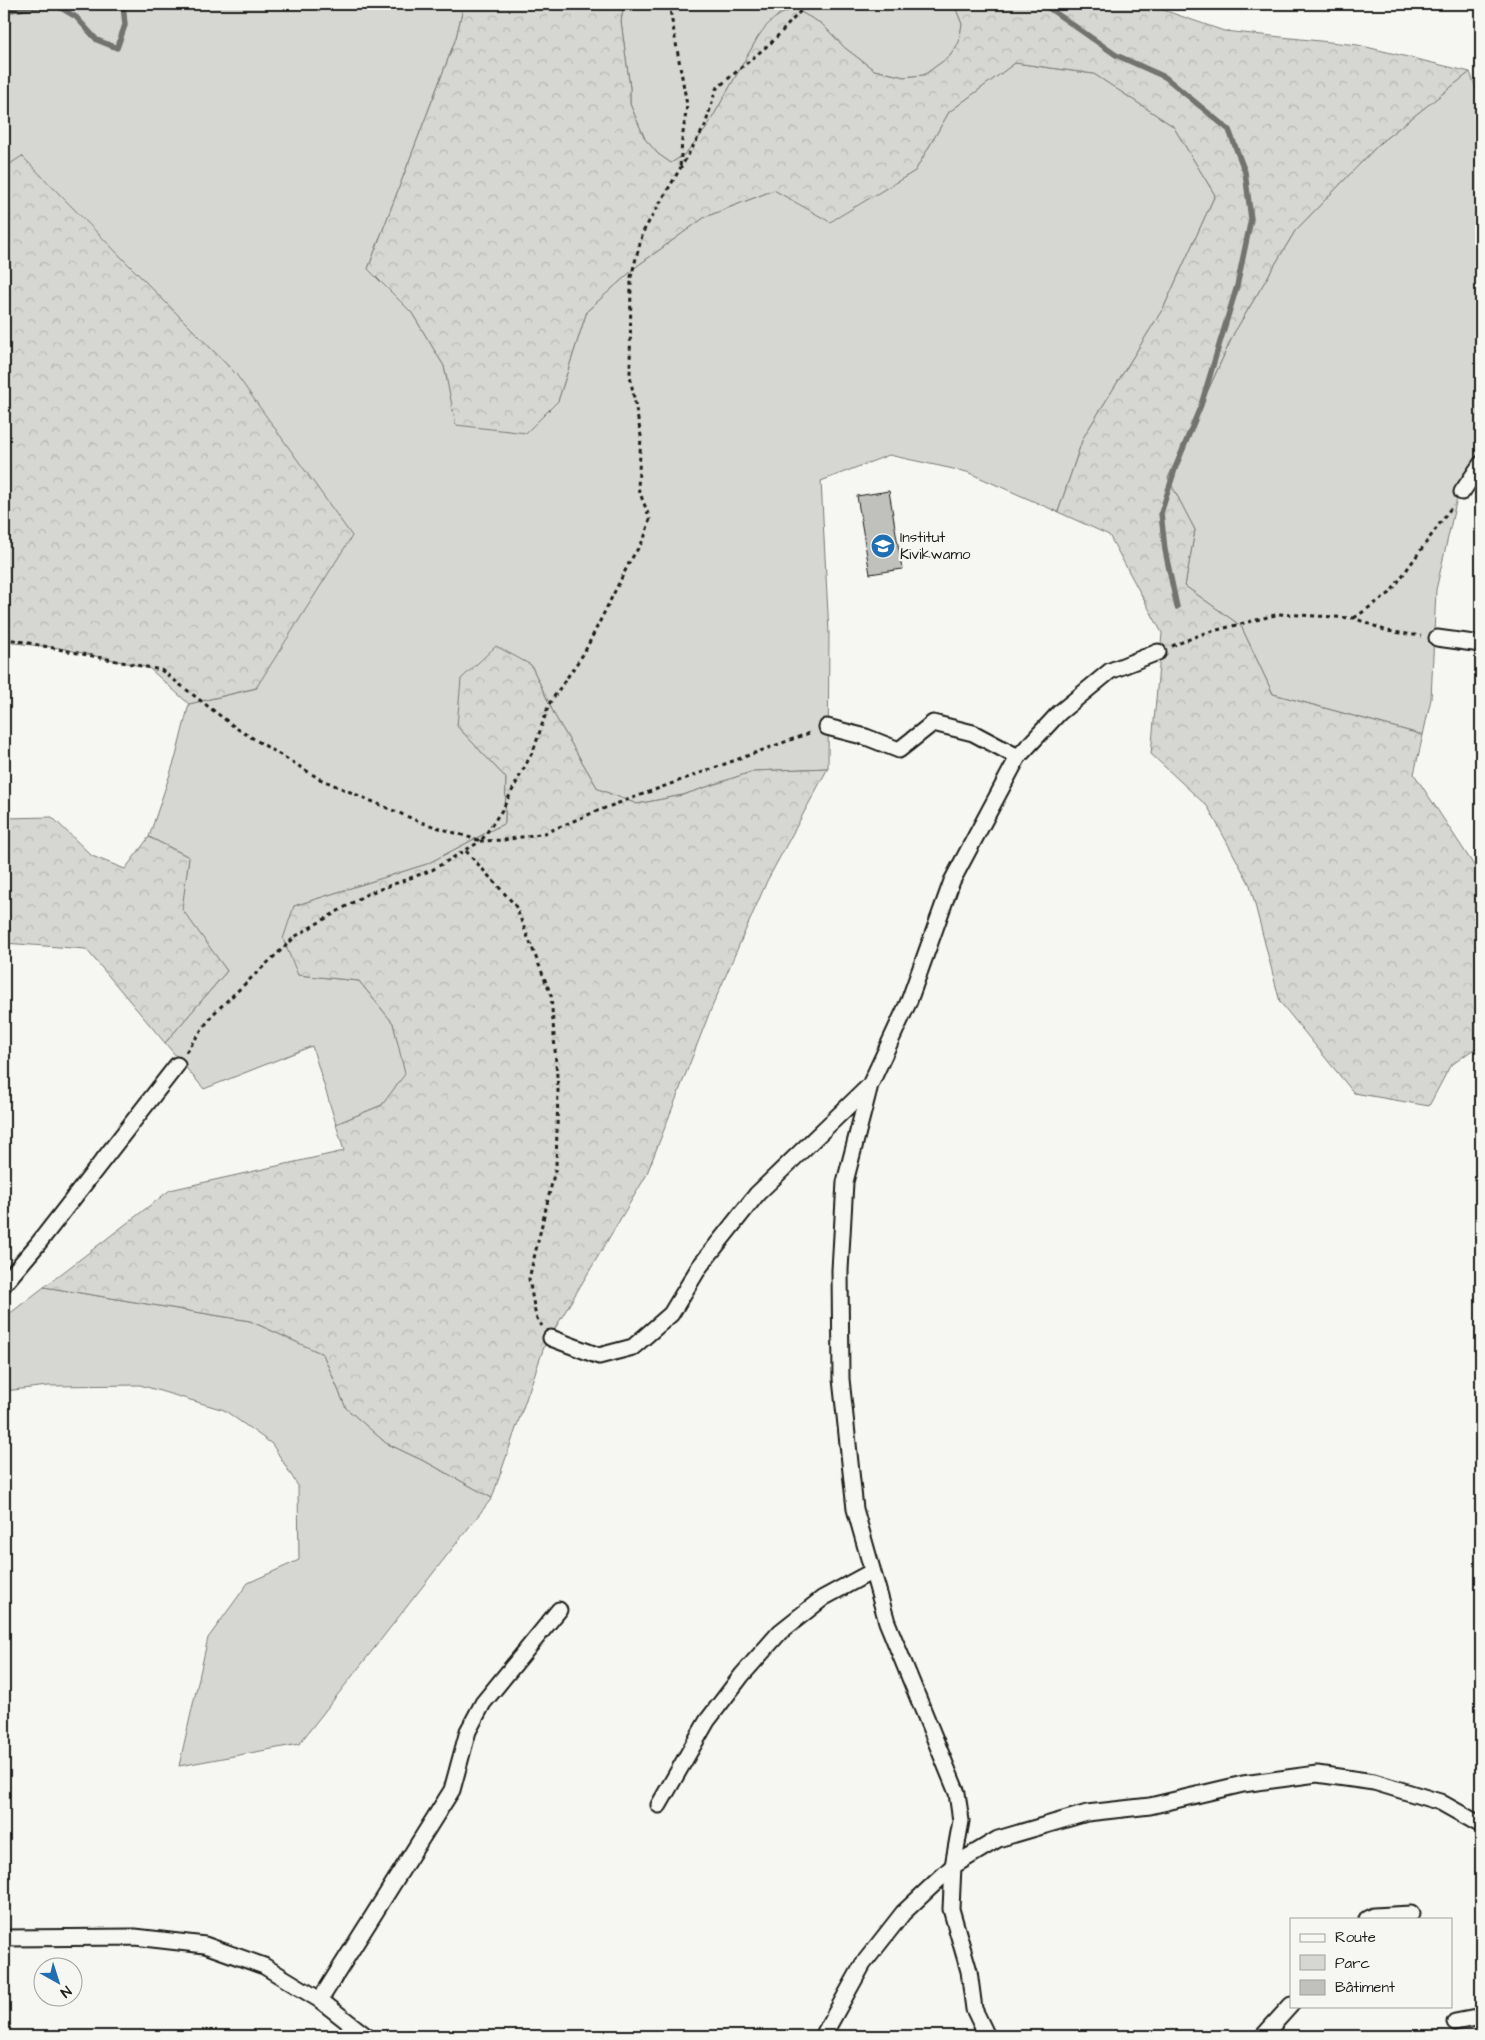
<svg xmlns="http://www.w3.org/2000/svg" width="1485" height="2040" viewBox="0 0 1485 2040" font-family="'Architects Daughter',sans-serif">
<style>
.green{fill:#d6d6d2;stroke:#797977}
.forest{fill:url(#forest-crowns);stroke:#797977}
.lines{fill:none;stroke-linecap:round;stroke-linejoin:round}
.stream{stroke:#727271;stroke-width:5.5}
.building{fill:#c0c0bd;stroke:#1c1c1c}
.minor-casing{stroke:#1c1c1c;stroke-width:19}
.path{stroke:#1c1c1c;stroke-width:3;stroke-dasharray:4 4;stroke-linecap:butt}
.minor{stroke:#f6f6f2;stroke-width:15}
.labels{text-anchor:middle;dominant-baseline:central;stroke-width:4.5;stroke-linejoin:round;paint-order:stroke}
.poi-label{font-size:15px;fill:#1c1c1c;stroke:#f6f6f2;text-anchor:start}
</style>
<defs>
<pattern id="forest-crowns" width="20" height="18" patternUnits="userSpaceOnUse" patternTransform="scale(1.25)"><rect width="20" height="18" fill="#d6d6d2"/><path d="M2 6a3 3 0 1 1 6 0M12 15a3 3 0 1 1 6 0" fill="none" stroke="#b7b7b4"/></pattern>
</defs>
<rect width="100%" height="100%" fill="#f6f6f2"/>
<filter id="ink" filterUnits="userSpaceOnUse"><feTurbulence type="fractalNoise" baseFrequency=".02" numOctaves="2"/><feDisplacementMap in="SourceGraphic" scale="10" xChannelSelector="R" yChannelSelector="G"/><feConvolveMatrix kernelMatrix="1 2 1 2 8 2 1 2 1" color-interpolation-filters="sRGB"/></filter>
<g filter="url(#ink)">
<path class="green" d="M4 4H464L456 38 368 269 412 313 444 366 457 425 558 401 587 311 637 266 705 217 774 190 830 221 915 171 949 112 1015 63 1094 74 1173 126 1215 195 1164 307 1083 438 1058 512 967 472 889 455 821 481 829 633 828 768 754 771 683 795 637 804 598 789 555 716 531 665 457 726 506 778 505 823 427 864 294 906 298 975 359 981 393 1023 406 1074 382 1105 336 1124 312 1046 204 1089 165 1043 227 971 181 909 189 857 149 837 176 756 189 704 257 688 236 374 22 157 4 168Z
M624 4H954L962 24 959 43 950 56 924 75 904 77 874 70 845 48 822 24 795 9 780 13 758 37 706 129 684 155 671 163 658 154 645 139 630 104V88L621 21Z
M1470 72 1481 102V446L1456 502 1436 590 1431 699 1423 735 1273 694 1241 626 1185 586 1195 530 1168 479 1234 333 1295 231 1381 142Z
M44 1287 250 1321 323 1354 346 1408 386 1443 430 1464 492 1498 299 1744 179 1766 208 1638 248 1583 299 1560 298 1486 272 1444 224 1410 140 1385 48 1386 4 1391V1318Z"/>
<path class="forest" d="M464 4H624L621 21 630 88V104L645 139 658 154 671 163 684 155 706 129 758 37C768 22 777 14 795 9L822 24 845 48 874 70 904 77 924 75 950 56 959 42 962 24 954 4H1146L1224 31 1358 45 1470 72 1381 142 1295 231 1234 333 1168 478 1195 530 1185 586 1241 626 1273 694 1423 735 1414 774 1481 876V1044L1450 1066 1429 1106 1354 1093 1280 1002 1250 885 1208 807 1151 754 1162 633 1109 535 1058 512 1083 438 1164 307 1215 195 1173 126 1094 74 1015 63 949 112 915 171 830 222 774 190 705 217 637 266 587 311 558 401 526 433 456 425 444 366 412 313 368 269 456 38Z
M22 156 236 374 352 536 256 688 189 704 149 668 60 648 14 643 4 636V168Z
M496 646 531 665 555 716 598 789 637 804 683 795 754 771 828 768 767 881 709 1014 646 1176 544 1347 492 1498 430 1464 386 1443 346 1408 323 1354 250 1321 44 1287 170 1190 344 1151 336 1124 382 1105 405 1074 393 1023 359 981 298 975 283 939 294 906 427 864 505 823 506 778 457 726 461 679Z
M52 817 92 856 125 869 149 837 189 857 182 909 227 971 165 1043 86 949 4 943V818Z"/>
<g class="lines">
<path class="stream" d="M1043 4 1116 55 1165 77 1229 130 1245 172 1251 219 1237 286 1201 405 1176 466 1161 513 1165 550 1177 607
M4 11 54 4 76 17 97 40 117 48 125 25 123 4"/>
</g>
<path class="building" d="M889 491 902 569 870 574 857 496Z"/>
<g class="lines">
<defs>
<path id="minor" d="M1462 492 1481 464
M1437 638 1481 644
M827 727 866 737 899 750 933 723 973 733 1018 757
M4 1284 37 1245 177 1065
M551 1338 599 1356 633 1347 671 1314 700 1266 757 1194 869 1086
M659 1805 707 1721 742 1675 780 1632 823 1598 871 1572
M1367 1919 1373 1916 1411 1914
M4 1938 135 1937 205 1945 264 1966 320 2000 366 2036
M320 2000 452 1790 468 1731 483 1703 559 1610
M1455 2022 1481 2017
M823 2036 863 1964 903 1913 953 1866 998 1839 1087 1813 1150 1806 1243 1784 1317 1774 1374 1782 1440 1802 1481 1825
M987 2036 974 2009 969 1971 951 1909 953 1866 961 1821 957 1793 887 1622 855 1509 841 1379 840 1270 845 1182 870 1085 909 1001 952 881 1018 757 1059 713 1110 671 1158 652
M1263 2036 1291 2005"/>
</defs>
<use href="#minor" class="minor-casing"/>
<path class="path" d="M669 4 687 105 682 140 680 169
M1354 618 1390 593 1453 505
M4 638 161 670 236 728 320 779 420 822 481 841 502 810 534 749 549 704 584 653 630 561 644 539 650 519 638 488 641 436 630 376 631 277 643 232 705 126 716 89 773 41 807 4
M1172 646 1202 634 1279 614 1354 618 1387 631 1421 636
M466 851 515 905 551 995 558 1090 556 1166 529 1279 536 1317 542 1326
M186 1052 213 1014 296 936 367 894 432 870 481 841 504 840 545 833 597 811 812 732"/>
<use href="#minor" class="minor"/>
</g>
</g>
<defs>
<symbol id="school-disc" viewBox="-11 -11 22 22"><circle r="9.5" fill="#1f6fb2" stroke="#f6f6f2"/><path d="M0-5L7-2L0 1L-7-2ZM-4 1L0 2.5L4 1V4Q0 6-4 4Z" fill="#fff"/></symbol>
</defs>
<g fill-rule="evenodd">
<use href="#school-disc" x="869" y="532" width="28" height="28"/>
</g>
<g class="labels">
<g class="poi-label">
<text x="900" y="537">Institut<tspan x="900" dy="17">Kivikwamo</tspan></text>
</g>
</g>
<rect width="1485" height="2040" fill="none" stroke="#f6f6f2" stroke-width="20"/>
<rect x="10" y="10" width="1465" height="2020" fill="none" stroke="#1c1c1c" stroke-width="2" filter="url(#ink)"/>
<rect x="1290" y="1918" width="162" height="90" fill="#f6f6f2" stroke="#9f9f9c"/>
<rect x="1300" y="1934" width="25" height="8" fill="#f6f6f2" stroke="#9f9f9c"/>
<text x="1335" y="1942" font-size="15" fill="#1c1c1c">Route</text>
<rect x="1300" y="1955" width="25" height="15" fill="#d6d6d2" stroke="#9f9f9c"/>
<text x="1335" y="1968" font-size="15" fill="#1c1c1c">Parc</text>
<rect x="1300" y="1980" width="25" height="15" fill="#c0c0bd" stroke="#9f9f9c"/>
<text x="1335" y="1992" font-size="15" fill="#1c1c1c">Bâtiment</text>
<g transform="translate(58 1982) rotate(141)"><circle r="24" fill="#f6f6f2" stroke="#9f9f9c"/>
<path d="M0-4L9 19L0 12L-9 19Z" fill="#1f6fb2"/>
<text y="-8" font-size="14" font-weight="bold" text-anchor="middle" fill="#1c1c1c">N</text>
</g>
</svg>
